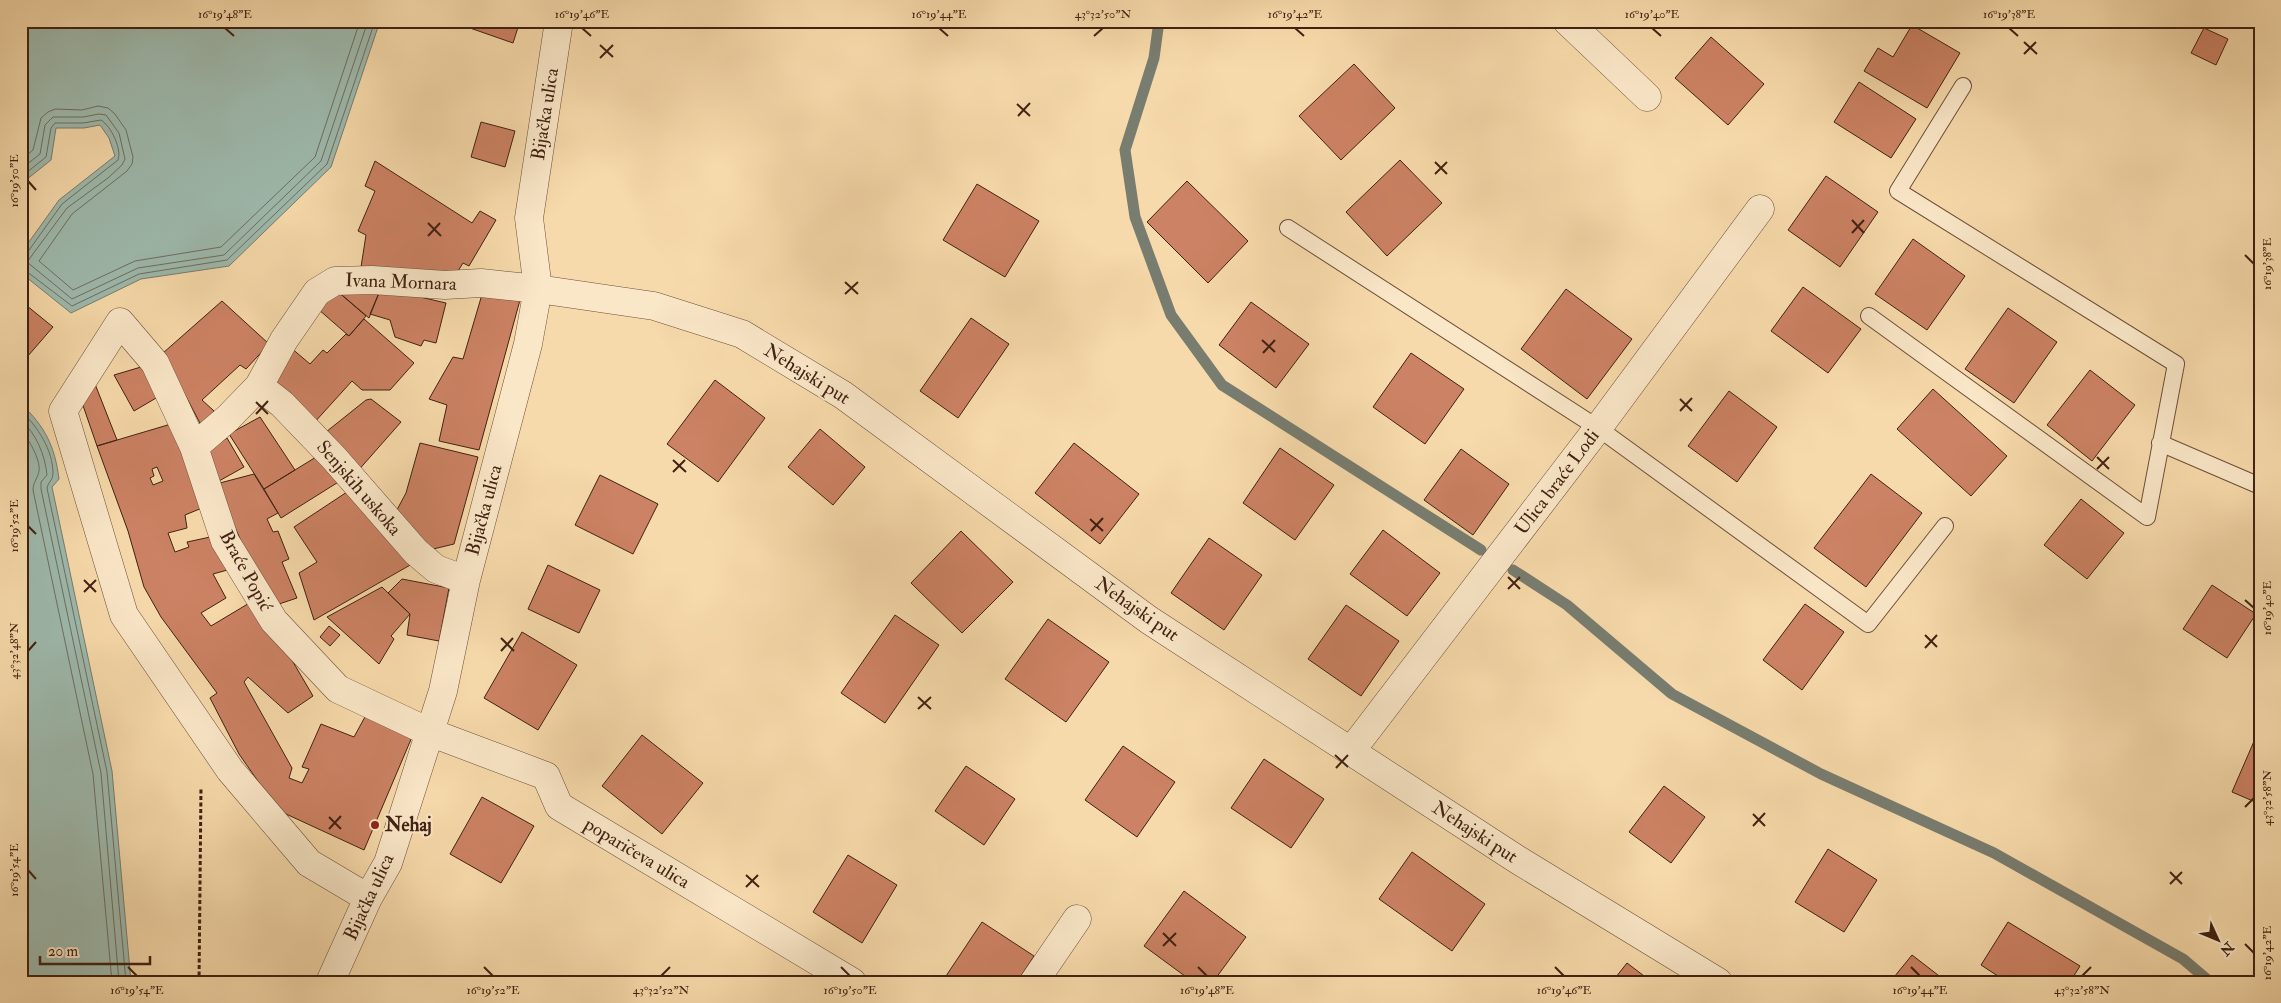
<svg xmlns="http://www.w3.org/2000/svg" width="2281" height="1003" viewBox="0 0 2281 1003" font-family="'IM FELL Double Pica',serif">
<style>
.water{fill:#9ebaae;stroke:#787d70}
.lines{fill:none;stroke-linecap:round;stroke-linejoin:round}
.shore{stroke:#6f6e60;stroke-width:1}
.stream{stroke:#787d70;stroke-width:11}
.building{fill:#cc8264;stroke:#402112;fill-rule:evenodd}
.lane-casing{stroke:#6e4f38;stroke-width:18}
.street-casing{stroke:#6e4f38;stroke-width:29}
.path{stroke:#402112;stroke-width:3;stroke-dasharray:4 2.5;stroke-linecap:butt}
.lane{stroke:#fae7c8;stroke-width:16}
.street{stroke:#fae7c8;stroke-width:28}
.ticks{fill:none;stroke:#402112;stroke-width:2}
.poi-dot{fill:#8f2418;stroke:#fae7c8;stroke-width:2}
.labels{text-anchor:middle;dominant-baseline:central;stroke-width:4;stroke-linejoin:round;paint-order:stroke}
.street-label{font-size:19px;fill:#402112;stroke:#fae7c8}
.poi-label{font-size:19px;font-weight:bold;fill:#402112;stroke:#fae7c8;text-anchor:start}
.neatline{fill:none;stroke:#402112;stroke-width:2}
.ticks-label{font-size:12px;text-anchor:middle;fill:#402112}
</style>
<rect width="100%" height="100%" fill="#f7daab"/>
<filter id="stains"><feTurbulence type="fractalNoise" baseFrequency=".004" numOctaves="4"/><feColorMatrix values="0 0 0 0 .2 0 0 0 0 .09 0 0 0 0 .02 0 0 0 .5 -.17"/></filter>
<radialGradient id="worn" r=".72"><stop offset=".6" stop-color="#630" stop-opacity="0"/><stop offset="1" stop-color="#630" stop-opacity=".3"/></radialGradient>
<path class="water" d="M21 21H380L331 167 229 266 141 279 71 313 21 273V253L59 200 115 156 109 138 100 125 84 128H56L51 160 21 184Z
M21 404C45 426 55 447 59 479L52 487 112 771 131 982H21Z"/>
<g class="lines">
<path class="shore" d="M21 160 33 150 41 118 48 112 55 109 82 110 98 106 108 108 115 114 126 130 133 157 132 164 127 171 72 214 39 261 73 290 135 261 221 247 315 157 360 21
M21 169 40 154 45 125 53 117H83L99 114 106 115 119 133 125 159 122 165 108 178 67 208 27 262 72 299 138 268 224 255 321 161 368 21
M21 177 46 157 51 128 55 123H83L101 120C111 126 122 149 118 160L62 204 27 253 21 255
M21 270 26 271 72 306 139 274 227 260 327 164 375 21
M21 411C38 427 53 450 53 474 53 480 48 482 47 488L107 772 126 982
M21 420C36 433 45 455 47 475L41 482V489L101 773 119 982
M21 430C28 438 41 460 39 471 38 478 33 482 33 490L93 774 112 982"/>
<path class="stream" d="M1159 21 1154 58 1125 150 1135 217 1171 315 1222 385 1481 550
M1513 570 1567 605 1672 694 1821 774 1994 853 2183 959 2210 982"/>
</g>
<path class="building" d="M472 21H520L513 43 470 28Z
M1912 25 1960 53 1927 108 1864 71 1878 48 1893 57Z
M2204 28 2228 39 2216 65 2191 53Z
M1711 37 1764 84 1728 125 1675 78Z
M1354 64 1395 108 1341 160 1299 116Z
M1859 82 1916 119 1891 158 1834 122Z
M481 122 515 131 505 167 471 157Z
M1400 160 1442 203 1387 256 1346 212Z
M375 161 472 223 480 211 496 220 469 266 463 263 453 279 361 267 366 235 358 231 375 191 365 186Z
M1826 176 1878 212 1840 267 1788 230Z
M1187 181 1248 241 1208 283 1147 222Z
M977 184 1039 221 1005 277 943 240Z
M1913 239 1965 276 1927 330 1875 294Z
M1803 287 1861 329 1828 373 1771 331Z
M381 288 446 303 436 343 424 340 421 346 395 337 390 320 370 314Z
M381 288 369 318 336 290Z
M1566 289 1632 339 1587 399 1521 349Z
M336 290 366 316 349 336 318 309Z
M483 291 520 300 479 450 439 441 447 405 429 399 453 357 463 359Z
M21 301 53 327 21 364Z
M222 301 269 344 246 369 240 365 202 400 214 411 201 425 163 353Z
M1251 302 1309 344 1276 388 1219 345Z
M2008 308 2057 342 2014 403 1965 369Z
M971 318 1009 344 958 418 920 391Z
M364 319 414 363 390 390H362L352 381 313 424 270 384 290 347 310 364 323 350 327 353 346 334 349 336Z
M1411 353 1464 389 1425 444 1373 407Z
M141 367 163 394 134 411 114 375Z
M2090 370 2135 405 2092 461 2047 425Z
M715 380 765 418 718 482 667 444Z
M95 384 117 440 97 446 79 394Z
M1933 389 2007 456 1971 496 1897 429Z
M1729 391 1777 427 1737 482 1688 446Z
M371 399 401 422 356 473 321 436 366 400Z
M260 417 295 470 264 489 229 434Z
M171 424 202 508 185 515 187 528 168 533 175 552 189 547 187 542 215 536 231 569 213 574 226 598 201 613 211 626 256 599 313 696 288 713 248 677 244 682 292 768 289 778 302 783 309 769 302 767 321 724 354 737 366 715 412 737 364 850 286 814 269 797 239 754 210 698 217 693 161 617 144 587 128 531 97 446ZM157 467 163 481 153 485 150 478 154 476 152 469Z
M820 429 865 467 833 505 788 467Z
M227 438 244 467 219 481 203 453Z
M420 443 478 457 454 544 425 551 392 519 406 493Z
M1074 443 1139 494 1100 544 1035 493Z
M1280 448 1334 485 1295 540 1243 503Z
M1461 449 1509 484 1473 535 1424 500Z
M321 454 340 481 281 518 264 489Z
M254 474 278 513 267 519 273 532 278 531 289 559 282 562 297 598 270 607 216 484Z
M1871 474 1922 513 1866 587 1814 548Z
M600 475 658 504 633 554 575 525Z
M350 490 412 564 314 620 299 573 317 562 294 527Z
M2081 499 2124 533 2087 579 2044 545Z
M1383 530 1440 573 1407 616 1350 574Z
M961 531 1013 582 962 633 911 583Z
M1209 538 1262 575 1224 630 1171 593Z
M548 565 600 590 579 633 528 609Z
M402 579 449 588 439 641 407 635 410 614 388 593Z
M2212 585 2256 614 2227 658 2183 629Z
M382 587 410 614 391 636 394 639 379 664 327 617Z
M1805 604 1844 632 1802 690 1763 660Z
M1346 605 1399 641 1361 696 1308 659Z
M895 615 939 645 885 723 841 693Z
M1048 619 1109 662 1066 722 1005 679Z
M329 626 340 635 330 646 320 637Z
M522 632 577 665 538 730 484 698Z
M642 735 703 783 662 834 602 786Z
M2255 739 2260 741V804L2232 792Z
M1123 746 1175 782 1137 837 1085 800Z
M1264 759 1324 799 1291 848 1231 808Z
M966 766 1015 799 984 845 935 811Z
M1664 786 1705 817 1671 863 1629 832Z
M482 797 534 826 501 883 450 854Z
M1828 849 1877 880 1844 932 1795 902Z
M1412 852 1485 904 1452 951 1379 899Z
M848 855 897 885 862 943 813 912Z
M1184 891 1246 937 1213 982H1193L1144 946Z
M982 922 1034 956 1017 982H942Z
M2008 922 2080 966 2070 982H2007L1981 965Z
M1912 955 1947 982H1890Z
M1627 963 1652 982H1612Z"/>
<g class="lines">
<defs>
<path id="lane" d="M1288 228 1598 428 1868 624 1945 526
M1869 316 2147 517 2176 364 1898 191 1963 86
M2160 443 2260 486"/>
<path id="street" d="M1567 21 1647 97
M259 386 282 404 334 458 416 552 436 569 466 580
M194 447 228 418 259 386 284 340 317 292 335 281 372 280 445 285 481 283 538 289 654 306 742 334 843 395 1149 620 1518 860 1718 982
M1351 751 1598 428 1760 209
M368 898 309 863 230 770 124 615 63 411 120 322 155 363 194 447 225 541 274 621 338 689 429 732 546 776 559 806 852 982
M330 982 368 898 388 863 443 691 466 580 528 344 538 289 529 218 559 21
M1034 982 1077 919"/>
</defs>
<use href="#lane" class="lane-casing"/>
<use href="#street" class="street-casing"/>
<path class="path" d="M199 982 201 787"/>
<use href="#lane" class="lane"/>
<use href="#street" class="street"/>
</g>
<path class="ticks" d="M225 28 234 36M582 28 591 36M939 28 948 36M1295 28 1304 36M1652 28 1661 36M2009 28 2018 36M1094 36 1103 28M2024 42 2037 54M600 45 613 57M2024 54 2036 42M600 58 613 45M1017 104 1030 116M1018 116 1030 103M1435 162 1447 174M1435 174 1447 162M28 181 36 190M1852 220 1864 233M428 223 441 236M1852 233 1864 220M428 236 440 223M2245 255 2254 264M845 282 858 294M845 294 858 282M1262 340 1275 352M1263 353 1275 340M1680 399 1692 411M256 402 268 414M1680 411 1692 398M256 414 268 401M2097 457 2109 469M673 460 686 472M2097 469 2109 457M673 472 685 460M1090 519 1103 531M28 526 36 534M1091 531 1103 518M1508 577 1520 589M84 580 96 592M1508 589 1520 577M84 592 96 580M2245 600 2254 608M1925 635 1937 647M501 638 514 651M1925 648 1937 635M28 651 36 642M501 651 513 638M918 697 931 709M918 709 931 697M1335 755 1348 767M1336 768 1348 755M2245 807 2254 798M1753 814 1765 826M329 817 341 829M1753 826 1765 813M329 829 341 816M28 870 36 879M2170 872 2182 884M746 875 759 887M2170 884 2182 872M746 887 758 875M1163 933 1176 946M2245 944 2254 953M1163 946 1176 933M128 967 137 976M484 967 493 976M841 967 850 976M1198 967 1207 976M1555 967 1564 976M1911 967 1920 976M661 976 670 967M2082 976 2091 967"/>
<circle class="poi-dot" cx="375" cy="825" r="5"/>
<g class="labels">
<g class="street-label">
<text transform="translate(545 114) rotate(-81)">Bijačka ulica</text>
<text transform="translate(401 282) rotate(2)">Ivana Mornara</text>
<text transform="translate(807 374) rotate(32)">Nehajski put</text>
<text transform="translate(1557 482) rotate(-53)">Ulica braće Lodi</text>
<text transform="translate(359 488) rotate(49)">Senjskih uskoka</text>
<text transform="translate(484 510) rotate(-75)">Bijačka ulica</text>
<text transform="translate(246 571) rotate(61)">Braće Popić</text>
<text transform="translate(1137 609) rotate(35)">Nehajski put</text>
<text transform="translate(1475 832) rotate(33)">Nehajski put</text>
<text transform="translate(637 853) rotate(31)">poparičeva ulica</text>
<text transform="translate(369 897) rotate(-65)">Bijačka ulica</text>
</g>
<g class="poi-label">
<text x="385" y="825">Nehaj</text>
</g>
</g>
<rect width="2281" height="1003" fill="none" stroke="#f7daab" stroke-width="55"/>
<g transform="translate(2218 940) rotate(134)" stroke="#fae7c8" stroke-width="4" paint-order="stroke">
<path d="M0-4L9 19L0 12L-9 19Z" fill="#402112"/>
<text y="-8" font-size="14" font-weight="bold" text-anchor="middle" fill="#402112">N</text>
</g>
<path d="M40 956v8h110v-8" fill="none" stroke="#402112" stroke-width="2.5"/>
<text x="48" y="956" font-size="15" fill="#402112" stroke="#fae7c8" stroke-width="4" paint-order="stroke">20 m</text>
<rect x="28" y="28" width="2226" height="948" class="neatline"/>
<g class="ticks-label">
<text x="225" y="18">16°19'48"E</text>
<text x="582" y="18">16°19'46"E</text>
<text x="939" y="18">16°19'44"E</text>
<text x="1103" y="18">43°32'50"N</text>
<text x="1295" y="18">16°19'42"E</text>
<text x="1652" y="18">16°19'40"E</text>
<text x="2009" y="18">16°19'38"E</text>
<text transform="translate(14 181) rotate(-90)" y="4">16°19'50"E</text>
<text transform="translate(2267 264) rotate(-90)" y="4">16°19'38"E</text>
<text transform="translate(14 526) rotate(-90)" y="4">16°19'52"E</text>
<text transform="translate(2267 608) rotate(-90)" y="4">16°19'40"E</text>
<text transform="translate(14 651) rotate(-90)" y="4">43°32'48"N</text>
<text transform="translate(2267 798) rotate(-90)" y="4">43°32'58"N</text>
<text transform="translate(14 870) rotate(-90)" y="4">16°19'54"E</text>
<text transform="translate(2267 953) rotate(-90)" y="4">16°19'42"E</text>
<text x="137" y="994">16°19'54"E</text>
<text x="493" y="994">16°19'52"E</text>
<text x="661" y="994">43°32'52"N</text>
<text x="850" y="994">16°19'50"E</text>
<text x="1207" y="994">16°19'48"E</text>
<text x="1564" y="994">16°19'46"E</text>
<text x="1920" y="994">16°19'44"E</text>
<text x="2082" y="994">43°32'58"N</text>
</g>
<rect width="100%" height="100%" filter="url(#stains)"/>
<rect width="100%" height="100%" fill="url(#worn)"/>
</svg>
